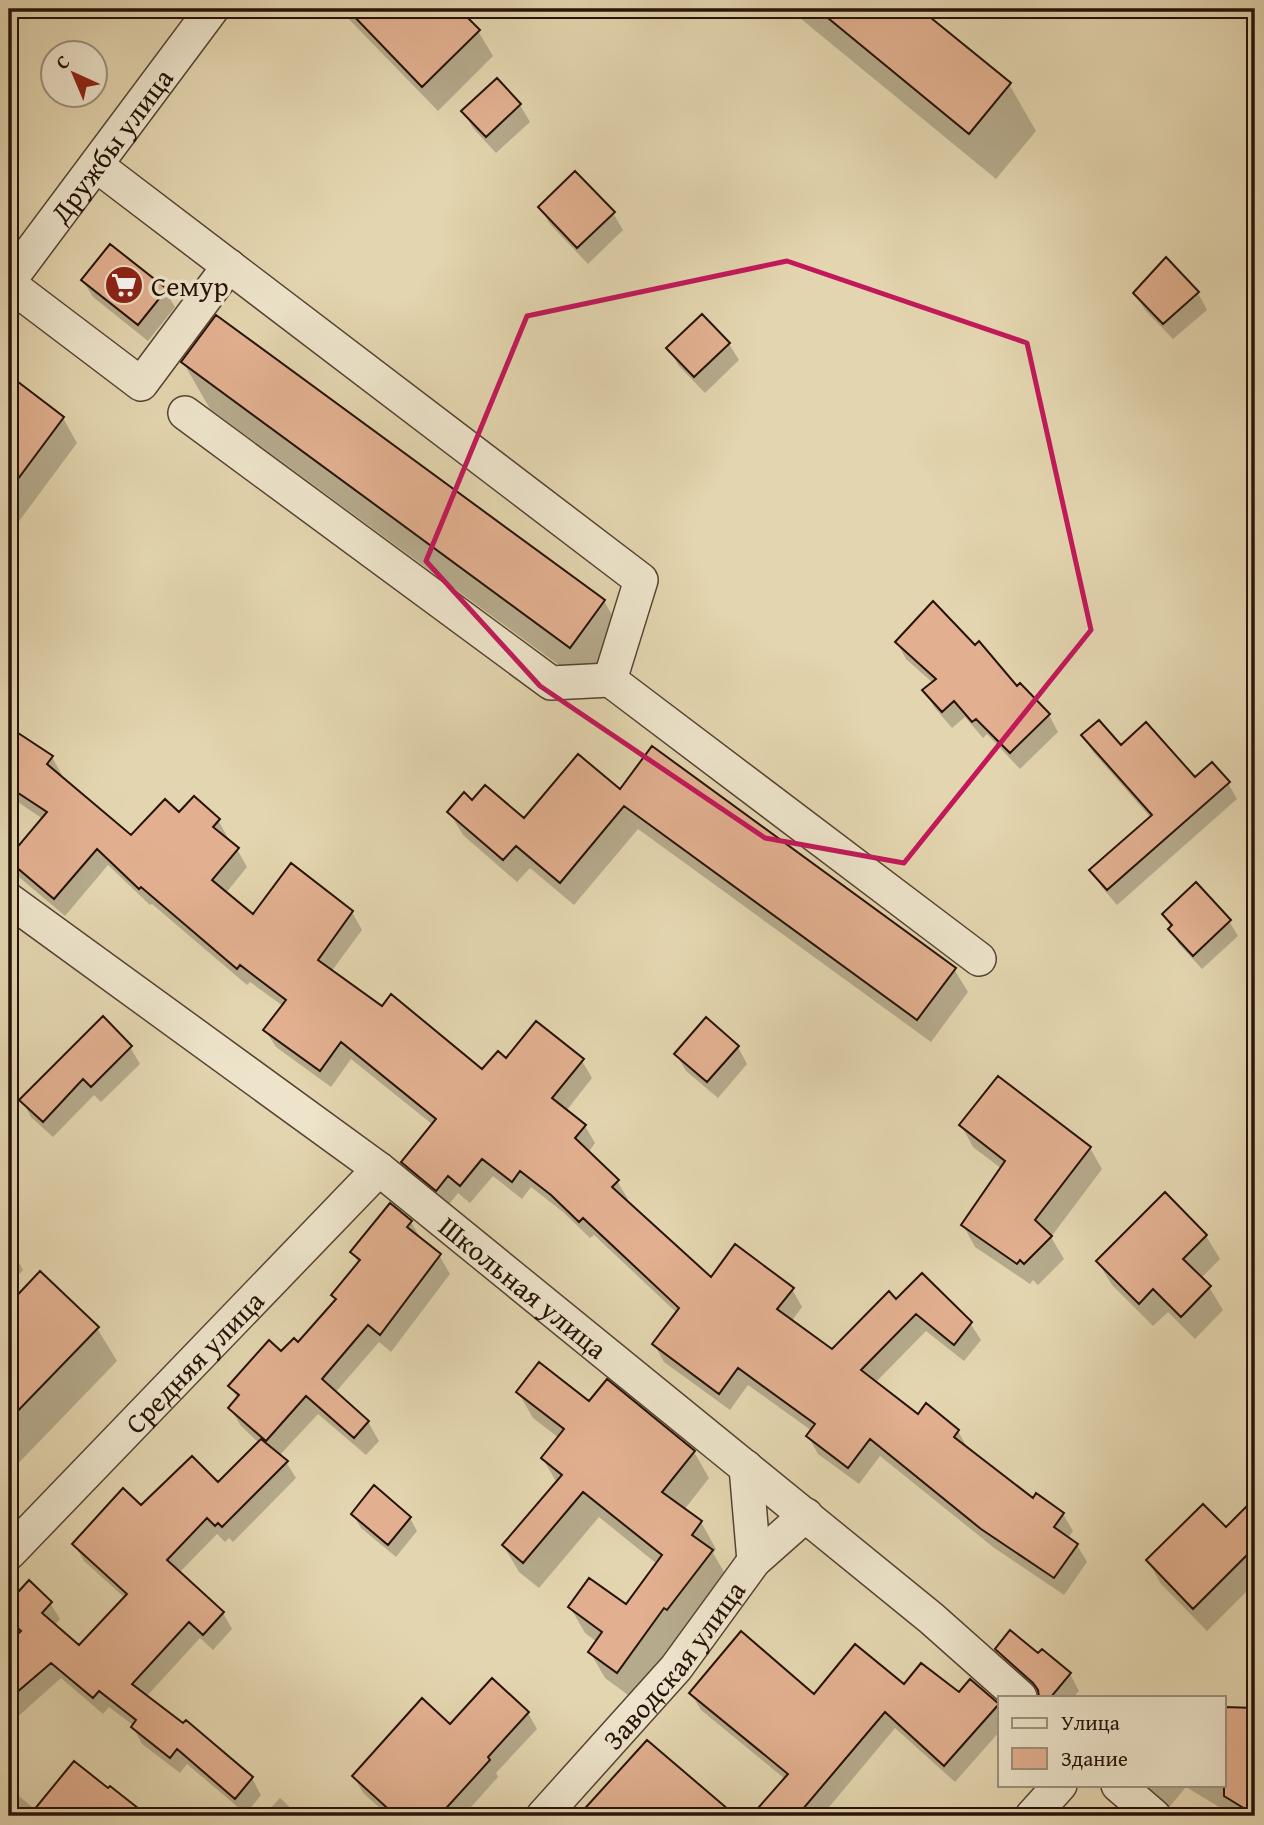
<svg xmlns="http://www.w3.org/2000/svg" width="1264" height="1825" viewBox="0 0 1264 1825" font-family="'Gentium Book Plus',serif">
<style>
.shadow{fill:#0003}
.building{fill:#e2b090;stroke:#271208;stroke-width:2}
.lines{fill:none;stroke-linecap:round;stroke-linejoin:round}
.street-casing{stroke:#564332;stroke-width:36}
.street{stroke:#ede4cb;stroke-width:33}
.marked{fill:none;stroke:#c2185b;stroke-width:5;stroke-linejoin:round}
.labels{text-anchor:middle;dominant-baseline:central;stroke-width:7;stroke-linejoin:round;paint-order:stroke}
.street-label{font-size:28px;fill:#271208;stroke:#ede4cb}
.poi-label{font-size:28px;fill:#271208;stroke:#ede4cb;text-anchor:start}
</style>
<rect width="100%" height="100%" fill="#e3d5af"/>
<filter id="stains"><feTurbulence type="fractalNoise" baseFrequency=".00286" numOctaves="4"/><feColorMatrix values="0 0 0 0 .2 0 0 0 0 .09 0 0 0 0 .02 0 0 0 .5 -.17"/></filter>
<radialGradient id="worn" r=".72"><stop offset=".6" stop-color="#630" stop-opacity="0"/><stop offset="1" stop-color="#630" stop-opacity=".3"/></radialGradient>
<path class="shadow" d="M339 9H419L425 14 431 9H456L478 31 493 56 438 111Z
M789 9H918L1009 84 1036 131 996 179Z
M497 80 520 105 530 122 496 153 473 128 463 111Z
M540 208 613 213 623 230 588 264 550 224Z
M1166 260 1198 293 1207 310 1173 339 1145 310 1135 293Z
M83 281 165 290 175 307 148 341 93 297Z
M729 344 739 360 705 393 678 365 669 348Z
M183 362 604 601 631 647 597 693 210 409Z
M9 377 63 418 77 443 17 524 9 517Z
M897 643 1017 688 1049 715 1058 732 1020 769 987 734 983 738 965 717 952 728 934 707 925 691 933 683 906 659Z
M13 732 52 757 62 775 60 777 131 838 179 815 218 820 228 838 226 840 237 849 247 867 226 893 253 917 352 912 362 930 331 972 382 1009 483 1072 506 1060 582 1061 592 1078 566 1111 585 1126 595 1143 588 1153 617 1181 628 1199 625 1201 711 1280 792 1289 802 1307 791 1322 832 1351 896 1301 970 1323 981 1340 964 1361 926 1331 875 1383 918 1416 958 1431 968 1449 1033 1501 1063 1514 1073 1531 1068 1538 1077 1545 1087 1562 1064 1595 993 1547 880 1456 859 1484 818 1454 808 1436 812 1431 748 1385 730 1410 664 1362 654 1344 677 1313 594 1235 590 1238 563 1212 531 1187 522 1199 493 1176 470 1203 458 1193 447 1207 413 1180 403 1162 433 1125 351 1059 331 1087 276 1047 265 1030 283 1006 250 982 247 985 152 904 150 905 108 865 65 916 19 877 9 859 43 819 9 796V738Z
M1083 736 1121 747 1195 779 1228 783 1237 799 1117 905 1101 886 1092 870 1151 818 1093 752Z
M621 792 954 969 968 992 931 1042 638 829 574 905 530 868 517 882 463 835 449 812 472 802 524 821Z
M1164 914 1229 921 1238 936 1202 969 1178 943Z
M130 1047 140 1064 101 1102 94 1095 53 1137 31 1117 22 1100Z
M738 1047 747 1064 718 1098 686 1071 676 1054Z
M961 1125 1090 1148 1102 1169 1051 1237 1064 1259 1038 1285 1033 1280 1030 1284 975 1247 963 1225 1002 1169 973 1147Z
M1165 1195 1206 1236 1220 1259 1201 1278 1209 1287 1223 1310 1195 1339 1168 1312 1153 1326 1112 1285 1098 1262Z
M411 1222 422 1241 439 1255 450 1274 391 1352 379 1342 335 1393 368 1422 379 1441 366 1455 318 1414 279 1456 286 1462 296 1478 233 1542 229 1538 225 1542 217 1534 179 1573 223 1613 232 1629 213 1650 200 1638 146 1697 252 1778 261 1795 246 1814 187 1764 180 1773 142 1744 133 1727 134 1726 109 1707 103 1714 61 1678 13 1721 16 1726 9 1733V1604L29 1583 50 1603 60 1619 54 1626 79 1647 125 1598 84 1561 74 1544 141 1507 217 1485 259 1443 241 1426 230 1408 238 1399 230 1386 298 1345 337 1301 333 1295 359 1264 352 1252Z
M9 1245 23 1270 9 1285Z
M41 1273 97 1328 117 1361 9 1473V1306Z
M518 1392 589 1404 694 1452 709 1478 684 1510 701 1522 716 1549 713 1553 727 1577 682 1635 680 1633 632 1698 605 1678 590 1652 597 1642 585 1633 570 1607H626L657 1564 599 1517 539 1588 519 1572 504 1546 557 1483 543 1459 559 1438 533 1418Z
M374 1488 410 1518 417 1531 396 1557 361 1528 353 1514Z
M1255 1500V1583L1207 1631 1161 1584 1148 1561 1226 1530Z
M997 1649 1038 1655 1070 1674 1079 1691 1074 1697H1040L1007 1666Z
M904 1686 959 1695 998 1705 1000 1731 955 1782 895 1728 825 1812 822 1810 816 1816H753L785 1779 701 1710 691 1693 814 1697Z
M1224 1709H1251L1255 1713V1816H1234L1186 1787 1166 1811 1138 1785H1224Z
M528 1713 537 1729 496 1773 498 1777 463 1816H386L388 1815 363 1793 354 1776 451 1726Z
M648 1742 734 1816H584L583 1814Z
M9 1788 36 1810 132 1806 138 1816H9Z
M280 1798 296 1813 298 1816H266L265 1814Z"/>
<path class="building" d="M347 9H459L480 30 422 87Z
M817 9H920L1011 83 969 134Z
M497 78 521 104 486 137 461 111Z
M575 171 615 212 577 248 538 207Z
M110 244 167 289 138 325 81 280Z
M1166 257 1199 292 1163 324 1133 293Z
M702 314 730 343 694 377 666 348Z
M216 315 605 600 570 648 181 362Z
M9 375 64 417 9 491Z
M933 601 975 645 979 641 1017 686 1020 683 1050 714 1010 753 976 719 972 722 954 701 942 712 922 690 936 679 895 642Z
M1099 720 1121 745 1146 722 1195 777 1212 762 1230 782 1107 890 1089 870 1152 815 1081 735Z
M9 727 53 756 47 764 131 835 165 799 179 812 194 796 220 819 213 827 239 848 212 880 253 914 291 863 353 911 318 960 382 1006 391 994 482 1069 498 1051 506 1058 536 1021 584 1059 552 1098 586 1125 575 1138 619 1180 612 1187 711 1277 735 1244 794 1288 777 1309 832 1349 889 1291 896 1299 922 1273 972 1322 954 1345 916 1314 861 1370 918 1414 926 1403 959 1430 954 1437 1033 1498 1036 1493 1064 1513 1054 1527 1078 1544 1054 1578 981 1529 870 1439 848 1468 806 1436 815 1424 738 1368 719 1394 652 1344 679 1308 583 1218 579 1222 551 1195 520 1171 512 1182 482 1159 460 1186 448 1176 436 1191 401 1162 436 1119 341 1042 320 1071 263 1030 286 1000 240 965 237 969 141 887 139 889 97 849 54 899 9 861V857L47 812 9 787Z
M652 746 956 968 917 1020 624 806 560 883 516 846 503 860 447 812 464 792 472 800 485 785 524 818 578 754 620 789Z
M1196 882 1231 920 1193 956 1168 929 1172 925 1162 914Z
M103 1016 132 1046 91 1087 83 1079 43 1122 19 1100Z
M706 1017 739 1046 707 1082 674 1054Z
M998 1076 1091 1147 1035 1220 1052 1236 1024 1264 1020 1260 1017 1264 961 1225 1005 1161 959 1125Z
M1165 1192 1207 1235 1183 1259 1211 1286 1181 1317 1153 1289 1139 1304 1096 1261Z
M390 1203 412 1221 407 1227 441 1254 380 1335 368 1325 322 1379 369 1421 354 1438 306 1396 266 1441 228 1408 239 1395 228 1386 269 1340 281 1351 294 1338 298 1342 336 1299 331 1295 360 1260 350 1252Z
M40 1271 99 1327 9 1420V1304Z
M539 1362 589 1401 607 1379 695 1451 662 1492 702 1521 692 1535 713 1550 667 1610 664 1608 617 1673 588 1652 602 1632 568 1607 589 1578 626 1604 662 1555 583 1492 523 1563 502 1545 562 1475 541 1458 564 1429 516 1392Z
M261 1439 288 1461 222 1527 218 1523 215 1526 207 1518 167 1560 224 1612 203 1635 189 1622 132 1684 183 1723 186 1720 253 1777 235 1799 177 1749 170 1758 131 1727 136 1720 99 1691 93 1698 51 1663 9 1699V1642L21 1631 9 1620V1602L29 1580 52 1602 42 1613 79 1645 127 1594 72 1544 123 1488 141 1505 192 1456 218 1482Z
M374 1485 411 1517 388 1545 351 1514Z
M1255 1498V1547L1193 1609 1146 1560 1203 1504 1226 1527Z
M1010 1630 1038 1653 1042 1649 1071 1673 1051 1697H1039L1038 1690 1033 1683 995 1649Z
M741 1631 814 1694 855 1644 904 1684 921 1663 959 1692 970 1679 999 1704 944 1766 885 1712 797 1816H751L788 1774 689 1693Z
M492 1678 529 1712 488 1757 490 1760 439 1816H396L352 1776 422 1698 450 1724Z
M1224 1707 1255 1708V1815L1224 1796Z
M647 1740 736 1816H578Z
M74 1761 108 1788 110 1786 148 1816H29Z"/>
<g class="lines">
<defs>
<g id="street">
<path d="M96 165 641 580 610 680 979 959"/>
<path id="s1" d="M9 281 212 9"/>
<path d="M9 284 141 384 229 266"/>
<path d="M185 413 551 683 610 680"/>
<path id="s2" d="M9 900 379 1169 931 1618 1020 1697"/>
<path d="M746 1467 754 1561"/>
<path id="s3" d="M9 1553 379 1169"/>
<path d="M1118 1785 1154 1816"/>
<path id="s4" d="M543 1816 676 1668 754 1561 806 1515"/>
<path d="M1032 1816 1060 1785"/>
</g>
</defs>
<use href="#street" class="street-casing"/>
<use href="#street" class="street"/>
</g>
<path class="marked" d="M787 261 1027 343 1091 630 904 863 765 838 540 686 426 561 527 316Z"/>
<defs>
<symbol id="supermarket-disc" viewBox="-11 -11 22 22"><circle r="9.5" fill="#8f2418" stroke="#ede4cb"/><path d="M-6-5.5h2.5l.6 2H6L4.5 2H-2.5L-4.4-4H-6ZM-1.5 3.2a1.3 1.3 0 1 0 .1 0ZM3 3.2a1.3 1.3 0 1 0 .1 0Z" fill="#fff"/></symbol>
</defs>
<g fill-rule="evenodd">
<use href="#supermarket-disc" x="102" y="263" width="44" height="44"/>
</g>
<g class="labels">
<g class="street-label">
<text stroke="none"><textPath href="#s1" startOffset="170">Дружбы улица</textPath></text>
<text stroke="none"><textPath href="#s2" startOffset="644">Школьная улица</textPath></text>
<text stroke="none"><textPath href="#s3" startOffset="266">Средняя улица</textPath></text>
<text stroke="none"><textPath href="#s4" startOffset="200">Заводская улица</textPath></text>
</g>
<g class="poi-label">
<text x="151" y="285">Семур</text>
</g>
</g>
<rect width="1264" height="1825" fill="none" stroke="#e3d5af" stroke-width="35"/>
<rect x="10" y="10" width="1243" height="1804" fill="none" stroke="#271208" stroke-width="3.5"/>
<rect x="18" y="18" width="1229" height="1790" fill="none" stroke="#271208" stroke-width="2"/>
<rect x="998" y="1696" width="228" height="91" fill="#ede4cb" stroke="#9e907d" stroke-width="2"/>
<rect x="1012" y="1718" width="35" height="10" fill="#ede4cb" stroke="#9e907d" stroke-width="2"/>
<text x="1061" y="1730" font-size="21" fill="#271208">Улица</text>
<rect x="1012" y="1748" width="35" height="21" fill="#e2b090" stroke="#9e907d" stroke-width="2"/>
<text x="1061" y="1766" font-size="21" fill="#271208">Здание</text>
<g transform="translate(74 74) rotate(316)"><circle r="33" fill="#ede4cb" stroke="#9e907d" stroke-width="2"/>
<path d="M0-5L12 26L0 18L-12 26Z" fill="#8f2418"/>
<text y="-10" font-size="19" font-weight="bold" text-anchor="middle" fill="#271208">С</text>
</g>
<rect width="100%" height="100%" filter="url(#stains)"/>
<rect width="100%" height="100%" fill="url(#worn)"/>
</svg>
